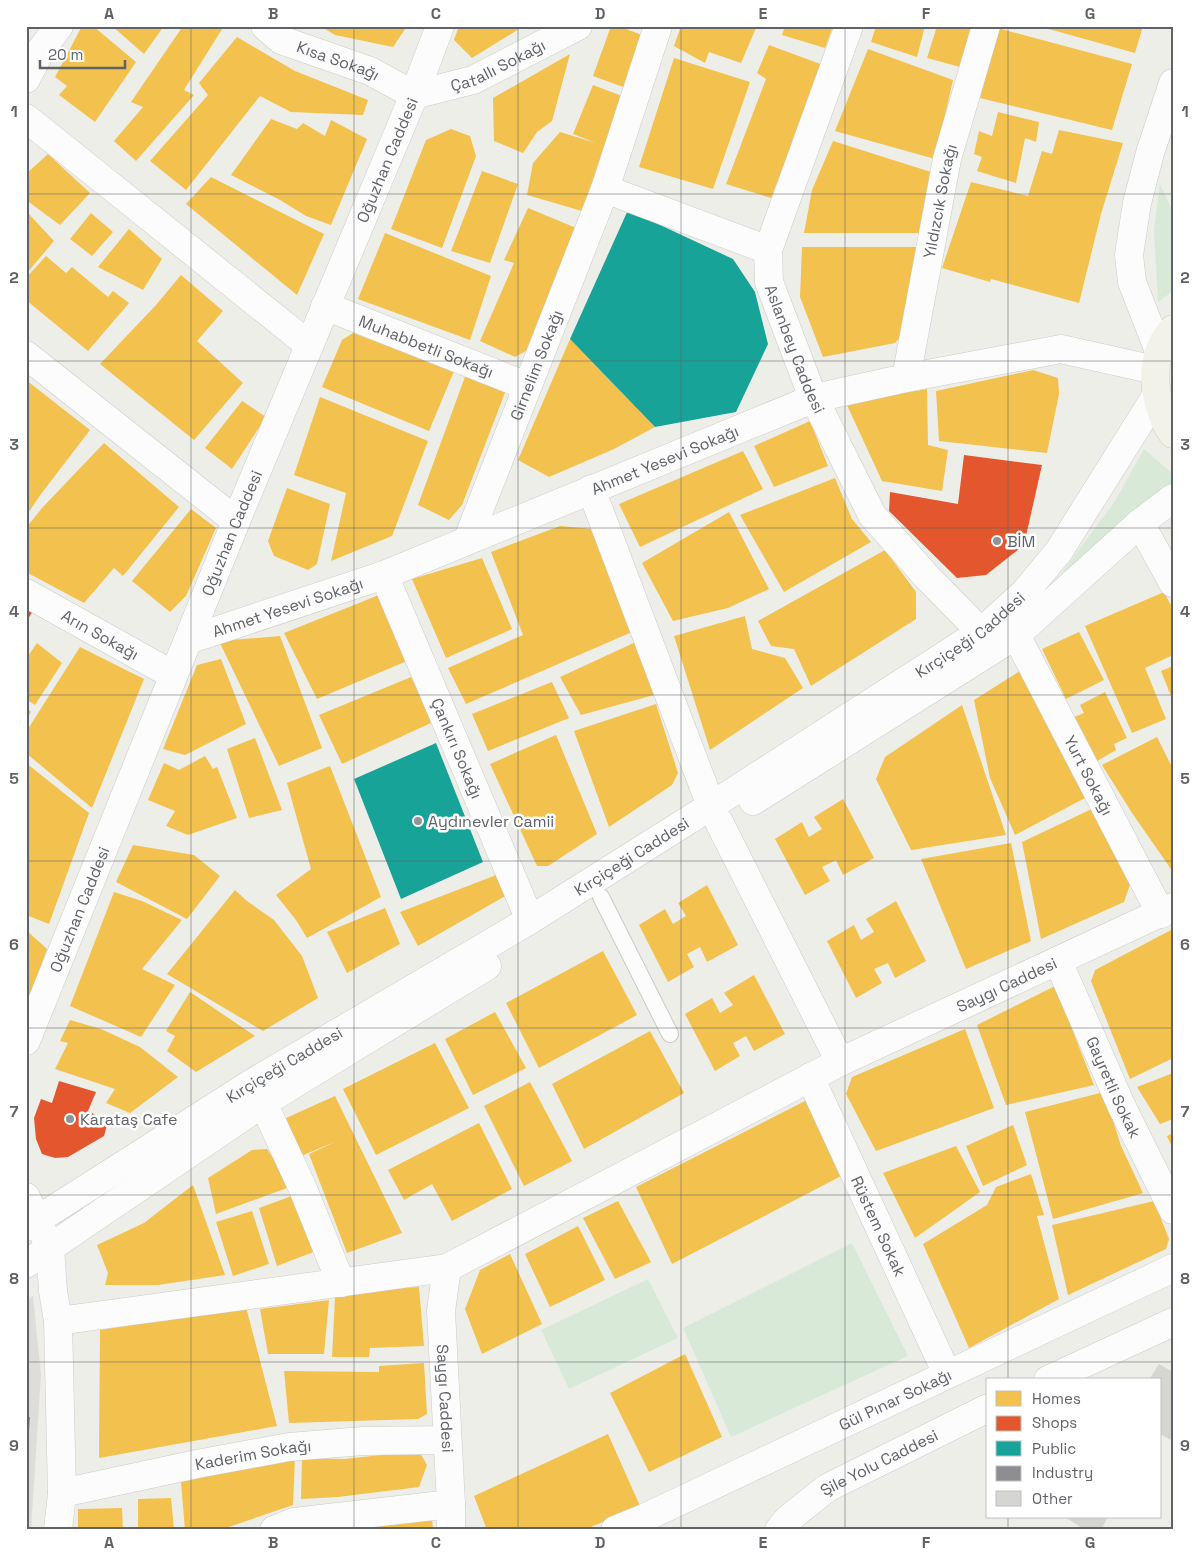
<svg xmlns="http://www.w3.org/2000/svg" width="1199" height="1556" viewBox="0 0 1199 1556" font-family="'Space Grotesk',sans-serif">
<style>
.industrial{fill:#deddd9}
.green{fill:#d8ead7}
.homes{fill:#f2c14e}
.shops{fill:#e4572e}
.public{fill:#17a398}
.industry{fill:#8d8d92}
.building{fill:#d5d5d2}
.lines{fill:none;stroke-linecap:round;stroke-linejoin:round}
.lane-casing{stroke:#cacaca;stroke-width:18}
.street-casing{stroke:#cacaca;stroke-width:29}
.secondary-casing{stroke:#cacaca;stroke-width:29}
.primary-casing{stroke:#d4cfb9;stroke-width:29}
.lane{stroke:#fcfcfc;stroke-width:16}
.street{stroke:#fcfcfc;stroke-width:28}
.secondary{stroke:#fcfcfc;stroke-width:28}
.primary{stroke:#f3f2e9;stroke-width:28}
.grid{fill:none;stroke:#5f6267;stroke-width:1;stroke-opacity:0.55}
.poi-dot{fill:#919394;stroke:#fff;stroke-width:2}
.labels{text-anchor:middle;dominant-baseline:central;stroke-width:5;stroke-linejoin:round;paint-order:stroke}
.street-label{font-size:16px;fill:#5f6267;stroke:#fff}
.poi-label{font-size:16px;fill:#5f6267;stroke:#fff;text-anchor:start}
.neatline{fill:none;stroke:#5f6267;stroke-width:2}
.grid-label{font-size:16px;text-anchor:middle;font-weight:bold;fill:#5f6267}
</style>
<rect width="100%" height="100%" fill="#eeeee9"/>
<path class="industrial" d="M33 1296 41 1375 31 1530H26V1302Z"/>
<path class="green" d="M1160 184 1173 212V291L1158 302 1154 230Z
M1144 449 1173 474V482L1061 574 1115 501Z
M852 1243 908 1356 731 1437 683 1328Z
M648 1279 678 1338 569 1389 541 1330Z"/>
<path class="homes" d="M82 26H93L136 62 95 122 59 95 67 86 55 77Z
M112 26H164L144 54Z
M183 26H224L184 90 194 95 136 161 114 141 143 107 131 102Z
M320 26H407L393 47 335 35Z
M459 26H524L472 58 454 40Z
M611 26H618L642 35 626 88 593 76Z
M681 26H749L756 28 741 63 709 52 705 63 674 46Z
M785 26H833L825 48 782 35Z
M876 26H925L917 57 871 42Z
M937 26H976L964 68 927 58Z
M1038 26H1143L1135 53Z
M997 28 1132 64 1112 130 980 98Z
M237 37 295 71 368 100 363 115 291 112 260 96 186 190 150 161 208 95 199 83Z
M769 45 823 65 771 198 726 184 766 79 757 73Z
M868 49 953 80 935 159 835 131Z
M570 54 552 121 537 132 523 153 494 141 493 98Z
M674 58 750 82 713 189 639 167Z
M593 85 622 96 582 211 527 195 533 163 560 132 596 143 573 134Z
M998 112 1039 122 1036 142 1025 138 1016 183 977 171 982 157 974 154 979 131 992 136Z
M271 119 297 129 303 123 325 136 331 120 367 139 331 225 306 216 280 200 231 175Z
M451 129 470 136 476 156 442 248 391 229 426 140Z
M1059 130 1123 143 1101 214 1079 303 991 279 990 282 942 268 971 182 1028 196 1042 151 1052 154Z
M833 141 931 172 919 233H804L812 190Z
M48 154 90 193 60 225 26 200V174Z
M482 171 518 184 490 263 451 251Z
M211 177 324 234 297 295 186 204Z
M528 208 581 230 526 351 515 357 480 341 514 263 504 260Z
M26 211 54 241 26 274Z
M91 213 113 232 92 256 70 239Z
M129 229 162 259 143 290 98 267Z
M385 233 491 276 470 340 358 299Z
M802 247H917L905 331 895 343 823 357 800 297Z
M46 256 66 273 72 267 108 297 113 291 129 303 88 351 26 300V278Z
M181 275 223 311 197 341 243 383 194 440 100 364 156 305Z
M353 333 454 371 429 431 322 387 342 340Z
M570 339 655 427 614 449 549 477 518 460Z
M1033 370 1058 378 1059 394 1047 453 939 441 936 391Z
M466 374 506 390 462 505 449 520 418 505Z
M26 380 90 430 41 494 26 516Z
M927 389 928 445 948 450 942 491 882 481 846 403Z
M320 397 428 441 392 536 331 561 346 493 294 475Z
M242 401 266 417 232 469 205 448Z
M810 421 828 466 774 487 754 446Z
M104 443 179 507 123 576 114 568 84 603 26 572V528L42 508Z
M743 451 763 489 640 547 619 504Z
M835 478 852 519 871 542 784 592 740 515Z
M287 488 330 504 317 564 308 570 274 556 268 541Z
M191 509 216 528 186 596 170 612 132 581Z
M729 512 769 589 728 608 673 621 642 563Z
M560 526 592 529 632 632 466 704 448 668 523 635 491 552Z
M885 550 916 592V619L811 686 794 649 771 646 758 621Z
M482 558 512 629 446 658 412 579Z
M1164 592 1173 609V655L1145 668 1166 719 1132 733 1085 626Z
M379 595 407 661 317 699 284 633Z
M745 616 752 649 785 658 803 688 710 750 674 636Z
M1079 632 1104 680 1066 699 1042 649Z
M280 636 322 748 279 766 219 641Z
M638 641 654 695 581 715 560 677Z
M37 643 62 663 35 705 26 699V659Z
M80 647 144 679 92 808 26 753V732Z
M221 659 246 724 185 755 163 749 197 665Z
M1173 666V701L1161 671Z
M1023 669 1085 798 1015 835 990 778 974 700Z
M411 677 433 722 342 764 319 715Z
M552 682 569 718 488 751 472 714Z
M1105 692 1127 738 1114 744 1116 750 1094 763 1072 718 1084 713 1080 705Z
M656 704 678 773 672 785 609 827 574 731Z
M962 705 1006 835 911 850 876 779 885 757Z
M26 708 31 712 26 719Z
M556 735 597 834 548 866H537L490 764Z
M1157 737 1173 769V872L1132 813 1102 765Z
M255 738 282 810 249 818 227 749Z
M205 756 213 769 217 767 237 818 188 835 166 826 175 811 148 800 164 763 179 770Z
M26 763 89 813 49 924 26 915Z
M330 766 381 897 307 938 296 920 276 895 311 869 287 783Z
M843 799 874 858 843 875 836 860 822 867 830 881 805 895 775 839 802 822 809 837 822 829 814 817Z
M1096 807 1131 882 1124 902 1041 939 1022 842Z
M1011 843 1031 941 966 969 921 859Z
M133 845 194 855 220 876 187 919 116 882Z
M499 874 507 895 418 946 400 912Z
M707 885 738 945 707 962 700 947 687 954 694 967 668 982 639 925 665 909 673 924 686 916 678 903Z
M235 890 247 901 274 920 302 956 318 998 263 1031 167 974Z
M114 892 142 901 182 920 142 969 175 985 141 1037 70 1006Z
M896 901 926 961 895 978 888 963 874 969 882 983 856 998 827 941 854 925 861 940 874 932 866 919Z
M385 908 400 944 347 973 327 932Z
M1173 929V1058L1130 1079 1091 981 1095 970Z
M26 930 47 949 26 1006Z
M603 951 637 1015 539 1068 506 1003Z
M754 975 785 1034 754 1051 746 1036 733 1043 740 1056 715 1071 685 1014 712 998 720 1013 733 1005 724 993Z
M1055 986 1094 1085 1006 1105 977 1025Z
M190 992 255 1036 196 1072 167 1051 175 1036 166 1031Z
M495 1012 526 1068 473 1095 445 1039Z
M70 1020 101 1029 140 1047 178 1077 130 1113 106 1103 115 1089 55 1069 68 1043 60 1041Z
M965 1029 994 1108 876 1151 846 1094 852 1077Z
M650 1031 684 1093 584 1149 552 1084Z
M435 1043 469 1108 376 1155 343 1089Z
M1173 1073V1119L1160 1124 1137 1087Z
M530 1082 572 1161 524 1186 484 1106Z
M1104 1092 1121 1146 1143 1193 1053 1219 1025 1112Z
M335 1096 402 1233 347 1253 309 1154 337 1141 301 1156 286 1118Z
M807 1100 845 1174 672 1264 636 1187Z
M479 1123 512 1189 452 1221 432 1184 404 1200 388 1170Z
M1013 1125 1027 1165 983 1186 966 1146Z
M1173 1133V1149L1167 1136Z
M956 1146 980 1192 915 1238 883 1173Z
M267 1149 283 1173 287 1188 216 1214 208 1178 252 1150Z
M1031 1174 1044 1215 1037 1216 1059 1299 969 1348 923 1244 987 1205 996 1187Z
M193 1185 225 1275 158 1285H105L108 1273 97 1245 144 1223Z
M300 1193 321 1249 277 1266 259 1208Z
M618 1201 651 1262 615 1279 583 1218Z
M1154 1201 1169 1239 1166 1249 1068 1295 1052 1225Z
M252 1211 269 1264 233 1276 216 1222Z
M578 1226 605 1280 550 1307 525 1254Z
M510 1254 542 1324 482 1354 465 1309 480 1270Z
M419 1287 424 1346 370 1348 369 1357H332L335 1297 368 1289Z
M329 1300 324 1354H268L260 1309Z
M246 1307 277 1426 99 1458 100 1330Z
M685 1354 722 1437 649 1472 610 1393Z
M424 1363 427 1414 418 1419 289 1423 284 1371 379 1372V1366Z
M608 1434 640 1506 584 1530H487L474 1496Z
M419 1451 427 1465 419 1487 338 1497 301 1499 302 1458 344 1459Z
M295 1458 293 1505 220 1530H185L181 1482Z
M171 1498 174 1530H138V1499Z
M122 1508 123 1530H78V1509Z
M432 1518 433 1530H358V1529Z"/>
<path class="shops" d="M964 455 1042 465 1024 545 986 575 957 578 889 511 890 492 958 504Z
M26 607 33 611 26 622Z
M59 1081 96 1092 88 1111 108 1121 104 1136 68 1157 55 1158 42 1154 36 1139 34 1118 41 1099 52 1103Z"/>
<path class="public" d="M628 210 733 259 755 292 768 344 736 412 655 427 570 339Z
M436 743 483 862 401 899 354 779Z"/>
<path class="industry" d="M26 1417H30L28 1446H26Z"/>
<path class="building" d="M1159 1364 1173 1372V1441L1160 1434V1380H1149Z
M1065 1517H1108L1101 1530H1085Z"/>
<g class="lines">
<defs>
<path id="lane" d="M601 897 670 1034"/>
<g id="street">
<path id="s1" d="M265 26 281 40 370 71 414 95 473 80 578 26"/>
<path d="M658 26 605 189 768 250"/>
<path id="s2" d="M849 26 768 250 769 282 810 390 872 515 927 577 981 632"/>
<path d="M26 79 41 50 59 26"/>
<path d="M26 118 309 345"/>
<path id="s3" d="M325 306 527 386"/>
<path d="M26 355 236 521"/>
<path id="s4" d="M906 378 947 159 986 26"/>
<path d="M591 489 711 806"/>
<path d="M1140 523 1173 583"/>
<path id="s5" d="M467 541 605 189"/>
<path id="s6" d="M384 575 530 920"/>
<path id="s7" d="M26 593 173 675"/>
<path id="s8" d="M1016 635 1161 914"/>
<path id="s9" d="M188 640 384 575 815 398 906 378 1061 349 1155 370"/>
<path d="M719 822 840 1062"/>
<path id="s10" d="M1058 961 1121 1105 1173 1210"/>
<path id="s11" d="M26 1041 236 521 414 95 440 26"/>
<path id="s12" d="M810 1077 947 1374"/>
<path d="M263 1103 303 1189 341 1283"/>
<path d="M26 1197 50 1247 53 1291 58 1321 62 1493 58 1530"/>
<path id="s13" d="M447 1268 441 1311 451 1504V1530"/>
<path id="s14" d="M58 1321 447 1268 840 1062 1173 907"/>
<path id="s15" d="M62 1493 197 1464 289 1447 363 1441 447 1440"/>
<path d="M274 1530 294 1522 451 1504"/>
<path id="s16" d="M615 1530 642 1519 1173 1268"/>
</g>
<g id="secondary">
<path d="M1159 351 1132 282 1129 255 1137 203 1150 153 1173 83"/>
<path d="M753 801 1016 635 1140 523 1173 498"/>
<path id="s17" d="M26 1227 252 1083 530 920 711 806 981 632 1025 592 1059 551 1156 396"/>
<path d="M26 1264 263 1103 487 966"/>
<path d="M1048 1380 1173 1322"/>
<path id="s18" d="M779 1530 787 1520 827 1488 988 1408"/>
</g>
<path id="primary" d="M1173 329C1151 353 1152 385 1162 413 1165 421 1167 428 1173 434"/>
</defs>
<use href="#lane" class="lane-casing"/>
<use href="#street" class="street-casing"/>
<use href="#secondary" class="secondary-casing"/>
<use href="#primary" class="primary-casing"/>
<use href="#lane" class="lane"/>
<use href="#street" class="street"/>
<use href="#secondary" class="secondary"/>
<use href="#primary" class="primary"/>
</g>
<path class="grid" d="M191 26V1530M354 26V1530M518 26V1530M681 26V1530M845 26V1530M1008 26V1380M26 194H1173M26 361H1173M26 528H1173M26 695H1173M26 861H1173M26 1028H1173M26 1195H1173M26 1362H1173M1008 1517V1530"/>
<g class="poi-dot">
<circle cx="997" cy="541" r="5"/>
<circle cx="418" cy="821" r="5"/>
<circle cx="70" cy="1119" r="5"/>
</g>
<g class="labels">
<g class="street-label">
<text stroke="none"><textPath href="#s1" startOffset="82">Kısa Sokağı</textPath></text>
<text stroke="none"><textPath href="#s1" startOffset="255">Çatallı Sokağı</textPath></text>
<text stroke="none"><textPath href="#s11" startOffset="952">Oğuzhan Caddesi</textPath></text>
<text stroke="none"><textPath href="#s4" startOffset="180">Yıldızcık Sokağı</textPath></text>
<text stroke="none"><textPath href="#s3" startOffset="109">Muhabbetli Sokağı</textPath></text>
<text stroke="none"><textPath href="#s2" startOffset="342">Aslanbey Caddesi</textPath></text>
<text stroke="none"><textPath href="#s5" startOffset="189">Girnelim Sokağı</textPath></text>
<text stroke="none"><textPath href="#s9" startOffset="510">Ahmet Yesevi Sokağı</textPath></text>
<text stroke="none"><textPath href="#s11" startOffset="548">Oğuzhan Caddesi</textPath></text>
<text stroke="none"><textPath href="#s9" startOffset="105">Ahmet Yesevi Sokağı</textPath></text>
<text stroke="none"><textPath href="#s17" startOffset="1115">Kırçiçeği Caddesi</textPath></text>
<text stroke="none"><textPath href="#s7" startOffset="85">Arın Sokağı</textPath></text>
<text stroke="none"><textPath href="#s6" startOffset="188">Çankırı Sokağı</textPath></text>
<text stroke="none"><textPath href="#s8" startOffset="158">Yurt Sokağı</textPath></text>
<text stroke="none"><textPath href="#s17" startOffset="710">Kırçiçeği Caddesi</textPath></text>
<text stroke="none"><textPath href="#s11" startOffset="142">Oğuzhan Caddesi</textPath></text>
<text stroke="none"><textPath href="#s14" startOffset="1020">Saygı Caddesi</textPath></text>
<text stroke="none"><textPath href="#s17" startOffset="305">Kırçiçeği Caddesi</textPath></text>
<text stroke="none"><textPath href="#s10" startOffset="138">Gayretli Sokak</textPath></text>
<text stroke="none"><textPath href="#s12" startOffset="164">Rüstem Sokak</textPath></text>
<text stroke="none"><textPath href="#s13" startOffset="131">Saygı Caddesi</textPath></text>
<text stroke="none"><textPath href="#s16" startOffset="309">Gül Pınar Sokağı</textPath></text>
<text stroke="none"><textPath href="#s15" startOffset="195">Kaderim Sokağı</textPath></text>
<text stroke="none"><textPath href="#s18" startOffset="122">Şile Yolu Caddesi</textPath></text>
</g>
<g class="poi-label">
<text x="1007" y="541">BİM</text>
<text x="428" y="821">Aydınevler Camii</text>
<text x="80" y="1119">Karataş Cafe</text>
</g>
</g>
<rect width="1199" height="1556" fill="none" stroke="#ffffff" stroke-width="55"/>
<rect x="986" y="1378" width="175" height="140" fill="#ffffff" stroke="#bfc0c2"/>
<rect x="996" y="1391" width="25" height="15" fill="#f2c14e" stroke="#bfc0c2"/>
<text x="1032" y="1404" font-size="15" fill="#5f6267">Homes</text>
<rect x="996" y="1416" width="25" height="15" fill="#e4572e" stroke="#bfc0c2"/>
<text x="1032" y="1428" font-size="15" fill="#5f6267">Shops</text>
<rect x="996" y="1441" width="25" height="15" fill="#17a398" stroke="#bfc0c2"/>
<text x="1032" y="1454" font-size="15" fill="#5f6267">Public</text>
<rect x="996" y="1466" width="25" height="15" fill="#8d8d92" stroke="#bfc0c2"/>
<text x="1032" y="1478" font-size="15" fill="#5f6267">Industry</text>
<rect x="996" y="1491" width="25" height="15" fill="#d5d5d2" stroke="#bfc0c2"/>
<text x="1032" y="1504" font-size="15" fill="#5f6267">Other</text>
<path d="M40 60v8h85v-8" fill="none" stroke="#5f6267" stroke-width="2.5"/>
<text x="48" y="60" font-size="15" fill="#5f6267" stroke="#ffffff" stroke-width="4" paint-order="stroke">20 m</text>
<rect x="28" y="28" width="1144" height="1500" class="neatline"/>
<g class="grid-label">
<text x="109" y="19">A</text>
<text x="273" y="19">B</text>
<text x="436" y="19">C</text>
<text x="600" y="19">D</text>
<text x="763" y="19">E</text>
<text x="926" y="19">F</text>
<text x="1090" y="19">G</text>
<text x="14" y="117">1</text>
<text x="1185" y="117">1</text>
<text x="14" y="283">2</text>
<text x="1185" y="283">2</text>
<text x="14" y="450">3</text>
<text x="1185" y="450">3</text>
<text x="14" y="617">4</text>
<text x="1185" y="617">4</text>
<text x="14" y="784">5</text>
<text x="1185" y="784">5</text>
<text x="14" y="950">6</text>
<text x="1185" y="950">6</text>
<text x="14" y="1117">7</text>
<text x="1185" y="1117">7</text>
<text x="14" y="1284">8</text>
<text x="1185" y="1284">8</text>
<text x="14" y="1451">9</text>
<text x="1185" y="1451">9</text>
<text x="109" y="1548">A</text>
<text x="273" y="1548">B</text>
<text x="436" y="1548">C</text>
<text x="600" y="1548">D</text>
<text x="763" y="1548">E</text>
<text x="926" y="1548">F</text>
<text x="1090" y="1548">G</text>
</g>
</svg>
